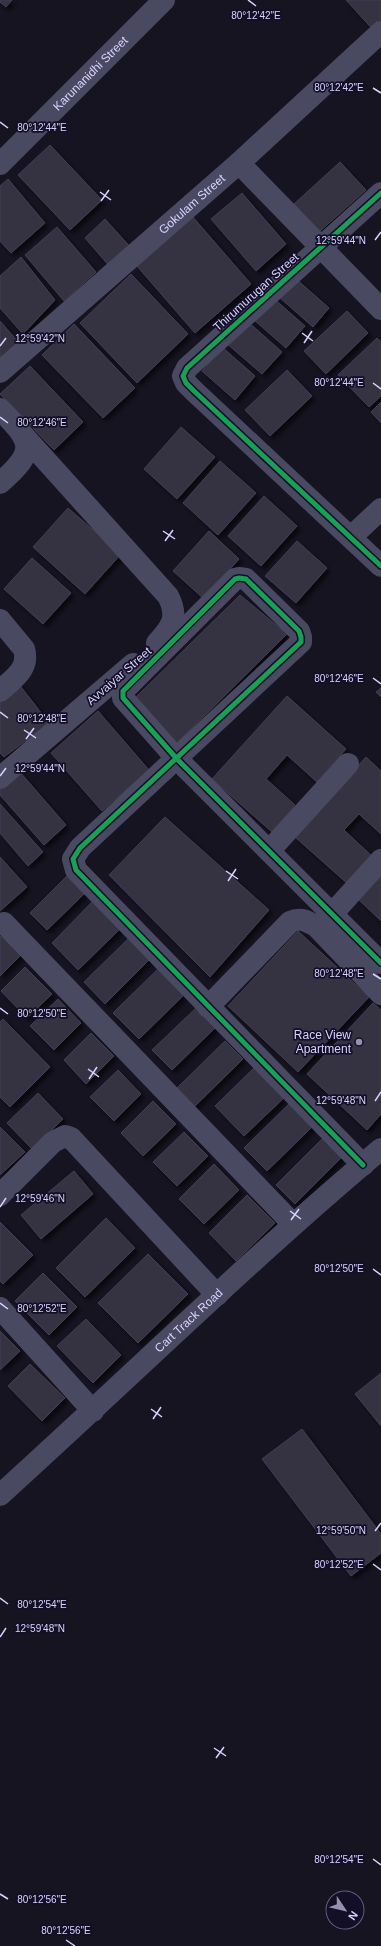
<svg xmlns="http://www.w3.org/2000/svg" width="381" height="1946" viewBox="0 0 381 1946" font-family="Helvetica,sans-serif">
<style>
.building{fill:#343243;stroke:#433f54;filter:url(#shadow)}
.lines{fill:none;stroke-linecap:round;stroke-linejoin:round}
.minor{stroke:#4a4962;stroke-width:22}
.tertiary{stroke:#4a4962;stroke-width:22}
.cycleway-casing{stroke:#130f26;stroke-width:8}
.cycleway{stroke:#1a9f57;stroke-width:5}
.ticks{fill:none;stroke:#d9d4ff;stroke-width:1.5}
.poi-dot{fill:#9591b1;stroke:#130f26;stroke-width:1.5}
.labels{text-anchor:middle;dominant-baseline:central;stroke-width:3.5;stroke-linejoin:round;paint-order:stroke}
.street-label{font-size:12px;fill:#d9d4ff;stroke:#130f26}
.poi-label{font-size:12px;fill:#d9d4ff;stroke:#130f26;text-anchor:end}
.ticks-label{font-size:10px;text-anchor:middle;fill:#d9d4ff;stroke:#130f26;stroke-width:3.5;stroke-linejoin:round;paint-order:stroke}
</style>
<defs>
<filter id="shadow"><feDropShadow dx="3.5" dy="3.5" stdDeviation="2" flood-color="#0009"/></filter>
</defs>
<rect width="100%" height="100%" fill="#161421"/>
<path class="building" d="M0 0H12L6 7 0 2Z
M346 0H381V29L376 33Z
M50 145 102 200 70 230 18 175Z
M340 162 366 190 319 232 294 204Z
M8 179 45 223 11 253 0 241V186Z
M242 193 286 244 256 271 211 219Z
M192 216 251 284 195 333 136 265Z
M105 219 133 250 111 268 85 238Z
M57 227 96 272 64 301 25 255Z
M21 257 55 300 23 334 0 308V276Z
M131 274 188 334 137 383 80 323Z
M295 278 329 308 313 327 279 297Z
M272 297 305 326 286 348 253 319Z
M347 311 368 333 326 374 304 351Z
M246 320 282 352 262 374 226 343Z
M0 321 21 345 0 364Z
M74 324 135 388 103 418 42 355Z
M377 338 381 342V396L369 407 338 375Z
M222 347 255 376 235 400 202 371Z
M30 366 83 422 54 450 0 394Z
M287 370 312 396 270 436 245 410Z
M381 402V423L371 412Z
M181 427 215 457 177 499 144 469Z
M220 461 256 493 218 535 183 503Z
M264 496 297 526 261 566 228 536Z
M68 508 121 554 85 594 33 547Z
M209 531 239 559 204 599 173 571Z
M297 541 327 568 296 603 265 576Z
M32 558 71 593 43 624 4 589Z
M240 595 287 634 174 746 133 700Z
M18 683 49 723 4 757 0 753V696Z
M381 688V697L376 692Z
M287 696 346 749 317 782 287 755 266 779 295 805 272 832 212 779Z
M98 711 149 770 102 811 51 753Z
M366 757 381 771V834L359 814 344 830 374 858 349 885 295 837Z
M19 771 66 825 44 845 0 795V788Z
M0 804 43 852 28 866 0 833Z
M165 817 269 910 210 977 109 875Z
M0 857 27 887 0 911Z
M381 872V921L357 898Z
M67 876 84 894 47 930 30 913Z
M93 901 120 929 78 970 52 943Z
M298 931 369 997 298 1072 228 1006Z
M3 934 22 954 0 976V937Z
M132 935 153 956 105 1004 84 982Z
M162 965 188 991 139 1039 113 1013Z
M25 967 52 994 27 1018 1 991Z
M58 999 81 1023 54 1050 30 1026Z
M373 1003 381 1010V1114L367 1130 307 1074Z
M196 1008 215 1028 172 1070 152 1050Z
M3 1019 50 1067 10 1107 0 1097V1022Z
M91 1033 114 1056 86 1084 64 1060Z
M225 1041 243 1059 193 1108 175 1090Z
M258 1064 287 1095 244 1136 215 1106Z
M118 1070 141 1094 114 1121 90 1097Z
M38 1093 63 1119 32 1149 7 1123Z
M153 1101 176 1124 143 1156 121 1133Z
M290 1103 313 1126 267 1171 244 1148Z
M0 1127 25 1152 0 1175Z
M184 1132 208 1156 177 1186 153 1162Z
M326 1135 345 1154 295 1204 276 1185Z
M214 1164 239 1190 204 1224 179 1199Z
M74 1171 93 1194 41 1239 21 1215Z
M247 1195 275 1223 236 1261 209 1233Z
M106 1218 135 1248 85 1297 56 1268Z
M0 1222 33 1255 3 1284 0 1281Z
M148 1254 188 1294 138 1343 98 1303Z
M43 1273 77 1307 49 1335 15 1301Z
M86 1319 121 1355 93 1383 57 1346Z
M0 1331 20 1351 0 1370Z
M30 1364 65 1398 42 1421 8 1386Z
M381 1373V1426L355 1394Z
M302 1429 381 1534V1553L351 1576 262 1459Z"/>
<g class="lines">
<g class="minor">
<path d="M239 163 381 309"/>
<path id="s1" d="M0 164 164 0"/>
<path d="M381 193 187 368 183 376 186 383 194 391 381 566"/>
<path id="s2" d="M0 372 239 163 381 32"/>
<path d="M0 409C32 442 38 450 0 483"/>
<path d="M23 435 168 596C179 617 172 627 157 643"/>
<path d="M351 537 381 509"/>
<path d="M0 620 24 649C30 669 13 679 0 691"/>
<path d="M0 778 133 664"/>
<path d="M269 851 348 764"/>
<path d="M332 914 381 860"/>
<path d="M4 923 293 1224"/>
<path d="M208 1007 290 922C301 917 306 921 316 926L381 994"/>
<path d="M363 1165 76 870 73 859 80 848 301 642V637L299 631 246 579 239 578 235 579 123 691V698L177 759 381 963"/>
<path d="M0 1195 53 1142 65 1136 71 1138 217 1295"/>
<path d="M0 1308 93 1411"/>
</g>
<path class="tertiary" id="s3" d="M0 1495C127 1380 250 1259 381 1149"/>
<defs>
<path id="cycleway" d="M381 193 187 368 183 376 186 383 194 391 381 566
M363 1165 76 870 73 859 80 848 301 642V637L299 631 246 579 239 578 235 579 123 691V698L177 759 381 963"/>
</defs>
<use href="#cycleway" class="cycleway-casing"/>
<use href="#cycleway" class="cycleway"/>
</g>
<path class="ticks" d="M248 0 256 6M373 88 381 93M0 122 8 128M100 192 111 200M101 201 109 190M375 240 381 232M302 333 313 341M304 343 312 331M0 346 6 338M373 383 381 389M0 417 8 423M163 531 175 539M165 541 173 530M373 678 381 684M0 712 8 718M24 730 36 738M26 739 34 728M0 776 6 768M226 871 238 879M228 881 236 869M373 974 381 979M0 1008 8 1014M88 1069 99 1077M89 1079 97 1067M375 1101 381 1092M0 1207 6 1198M290 1211 301 1219M291 1220 299 1209M373 1269 381 1275M0 1303 8 1309M151 1409 162 1417M153 1419 161 1407M375 1531 381 1523M373 1564 381 1570M0 1598 8 1604M0 1637 6 1628M214 1748 226 1756M216 1758 224 1747M373 1859 381 1865M0 1894 8 1899M66 1940 75 1946"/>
<circle class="poi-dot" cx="359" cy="1042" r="4"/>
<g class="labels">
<g class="street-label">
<text stroke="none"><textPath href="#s1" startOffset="128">Karunanidhi Street</textPath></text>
<text stroke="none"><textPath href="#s2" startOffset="255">Gokulam Street</textPath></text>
<text transform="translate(256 292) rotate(-42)">Thirumurugan Street</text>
<text transform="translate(119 676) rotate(-41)">Avvaiyar Street</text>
<text stroke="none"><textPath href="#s3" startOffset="257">Cart Track Road</textPath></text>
</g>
<g class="poi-label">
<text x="351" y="1035">Race View<tspan x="351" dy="14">Apartment</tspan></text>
</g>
</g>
<g class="ticks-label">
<text x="256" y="19">80°12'42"E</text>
<text x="339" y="91">80°12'42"E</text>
<text x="42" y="131">80°12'44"E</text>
<text x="341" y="244">12°59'44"N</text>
<text x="40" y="342">12°59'42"N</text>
<text x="339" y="386">80°12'44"E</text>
<text x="42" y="426">80°12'46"E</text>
<text x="339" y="682">80°12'46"E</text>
<text x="42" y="722">80°12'48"E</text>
<text x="40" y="772">12°59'44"N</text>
<text x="339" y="977">80°12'48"E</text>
<text x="42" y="1017">80°12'50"E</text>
<text x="341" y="1104">12°59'48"N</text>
<text x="40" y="1202">12°59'46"N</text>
<text x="339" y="1272">80°12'50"E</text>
<text x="42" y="1312">80°12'52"E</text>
<text x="341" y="1534">12°59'50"N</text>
<text x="339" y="1568">80°12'52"E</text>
<text x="42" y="1608">80°12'54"E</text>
<text x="40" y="1632">12°59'48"N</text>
<text x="339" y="1863">80°12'54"E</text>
<text x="42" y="1903">80°12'56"E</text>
<text x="66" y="1934">80°12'56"E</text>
</g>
<g transform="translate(345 1910) rotate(125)"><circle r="19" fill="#130f26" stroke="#625e7d"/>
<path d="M0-3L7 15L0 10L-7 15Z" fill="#9591b1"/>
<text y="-6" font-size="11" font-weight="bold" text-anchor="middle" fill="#d9d4ff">N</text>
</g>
</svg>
